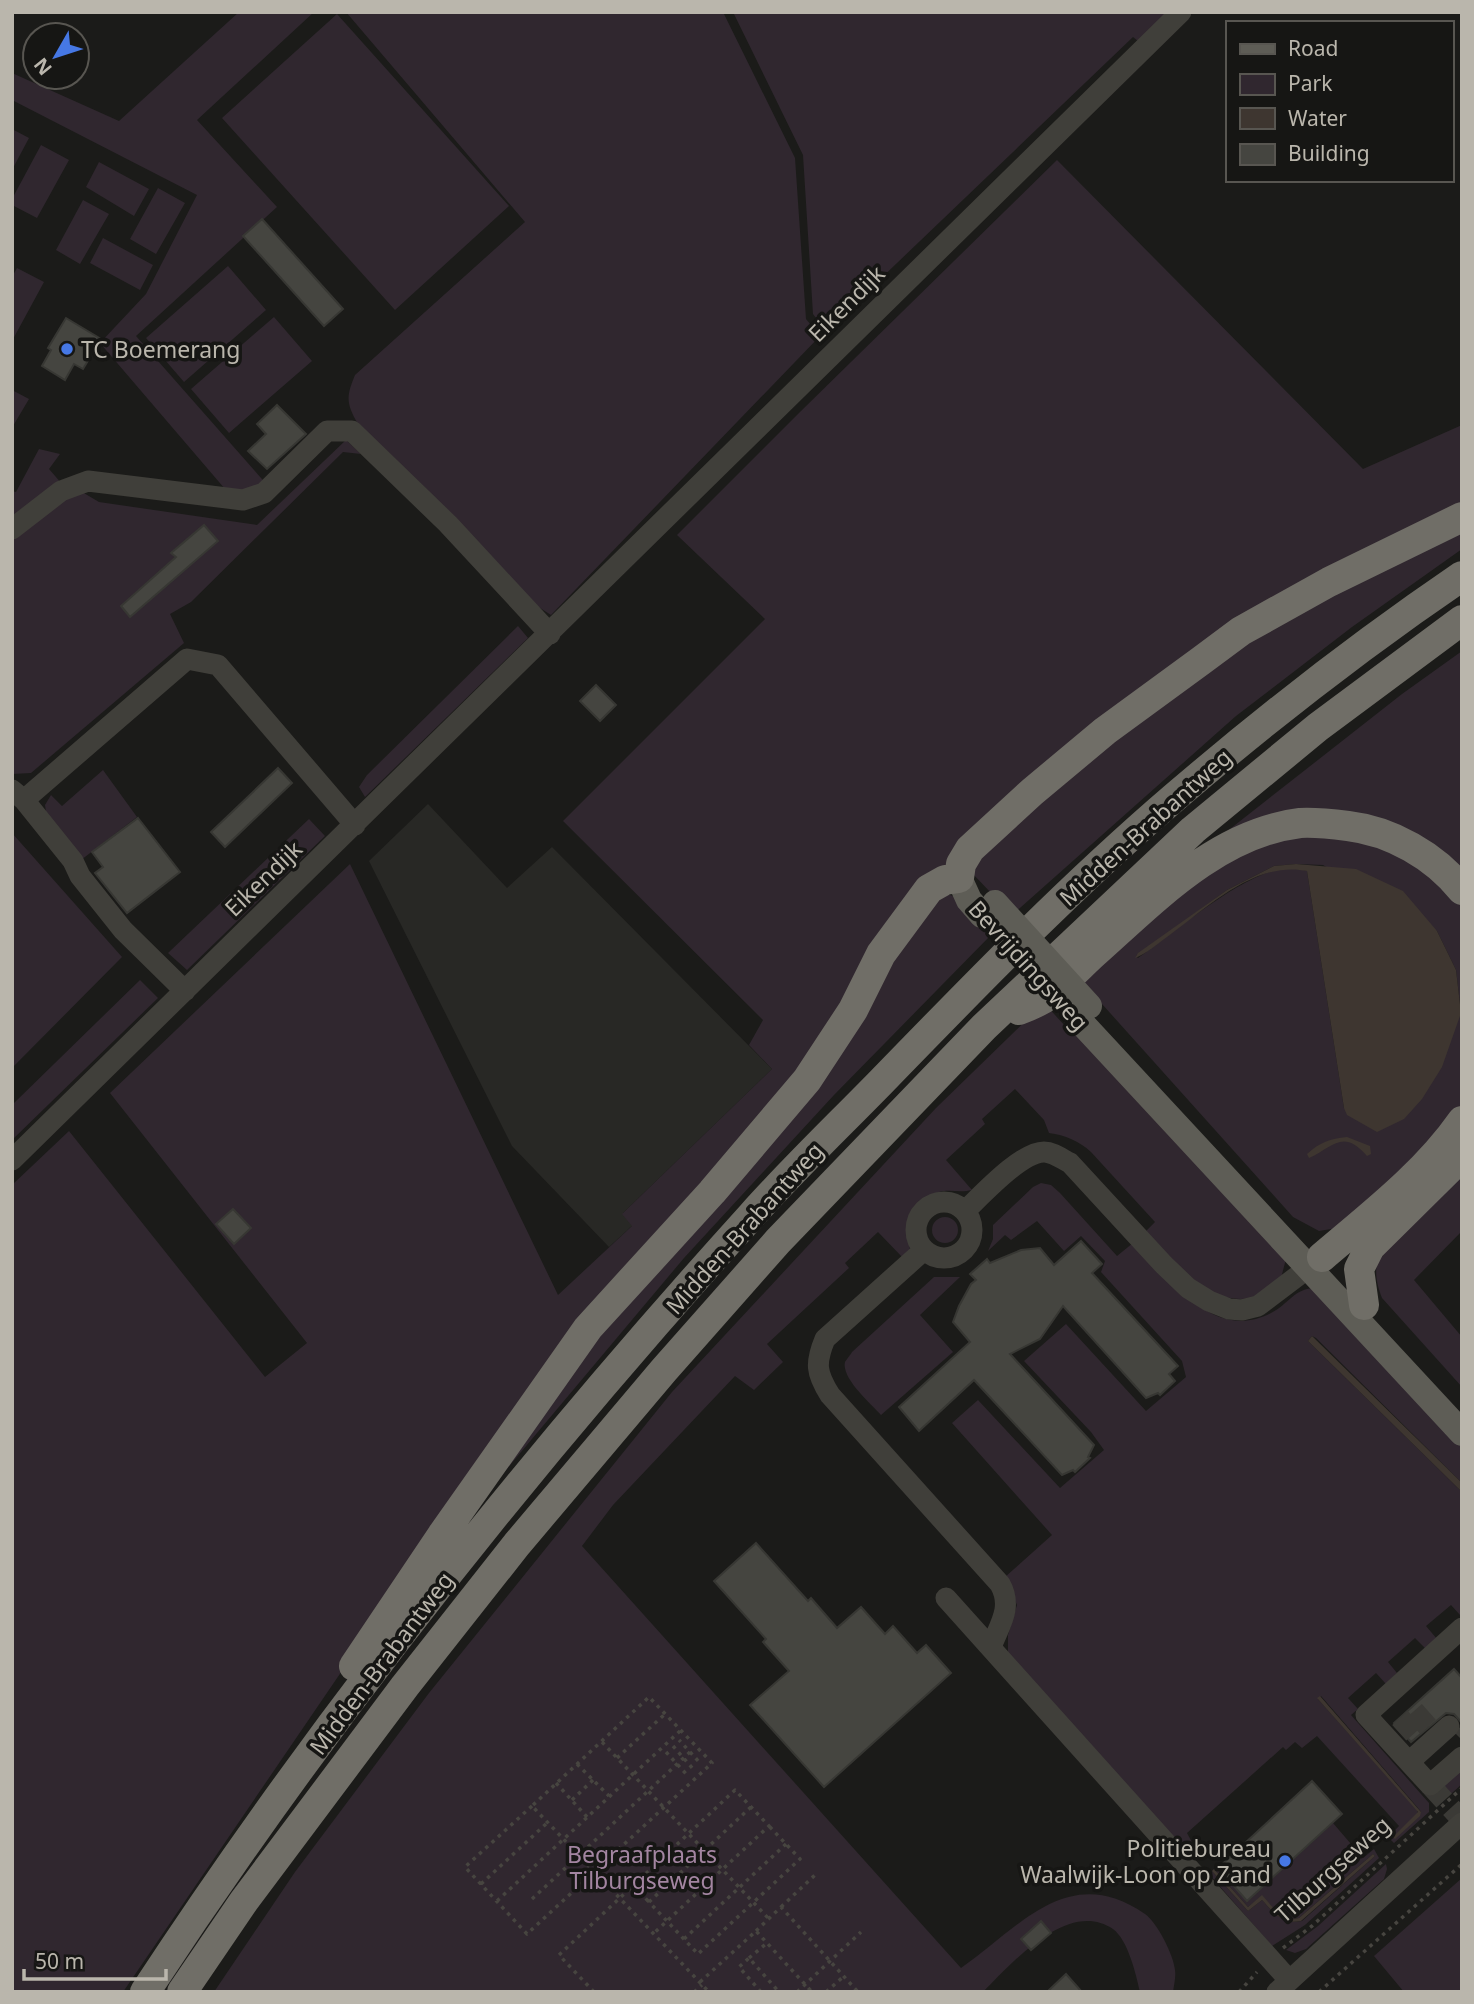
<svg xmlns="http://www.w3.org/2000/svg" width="1474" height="2004" viewBox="0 0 1474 2004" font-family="'Noto Sans',sans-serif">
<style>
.built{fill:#282825}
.green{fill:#30272f;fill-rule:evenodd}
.water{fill:#3e3630}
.building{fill:#454540;stroke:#373733;stroke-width:2}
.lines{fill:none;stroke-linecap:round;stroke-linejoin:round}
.minor-tunnel{stroke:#3b3a36;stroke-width:21;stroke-dasharray:21 10;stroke-linecap:butt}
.path{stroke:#474540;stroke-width:3.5;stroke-dasharray:3.5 5;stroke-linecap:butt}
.minor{stroke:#403f3a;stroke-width:21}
.major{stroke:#5e5d56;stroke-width:26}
.highway{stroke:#706e67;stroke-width:30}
.major-bridge{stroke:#5e5d56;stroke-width:26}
.poi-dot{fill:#4678e5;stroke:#161614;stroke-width:2.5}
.labels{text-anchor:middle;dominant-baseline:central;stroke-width:7;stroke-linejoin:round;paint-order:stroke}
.street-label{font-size:23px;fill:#bab6ac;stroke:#161614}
.poi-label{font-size:23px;fill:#bab6ac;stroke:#161614;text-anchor:start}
.park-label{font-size:23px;fill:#a385a1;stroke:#161614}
</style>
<rect width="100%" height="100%" fill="#1b1b19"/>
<path class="built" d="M428 804 507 888 552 847 772 1069 623 1213 633 1225 609 1247 512 1146 369 861Z"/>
<path class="green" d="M239 12H314L197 120 277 207 136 336 268 486 252 493 225 489 100 343 146 294 197 195 12 100V73L119 121Z
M346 12H723L795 158 806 319 820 336 551 615 537 606 358 424C346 403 346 397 355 375L525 222Z
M733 12H1168L1138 41 1133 37 826 331 813 314 803 155Z
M337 14 509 206 395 310 222 118Z
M12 129 29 138 12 170Z
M41 145 69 160 37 218 12 205V199Z
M1057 160 1363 469 1462 425V510L1348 566 953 858 923 888 840 1017 423 1552 123 1992H12V1185L69 1131 265 1377 307 1343 110 1093 350 864 558 1295 632 1226 622 1214 772 1069 749 1045 763 1020 563 821 765 619 677 535 800 412Z
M99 162 149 189 134 216 86 187Z
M158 188 185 203 156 254 130 239Z
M83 200 109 214 80 264 56 250Z
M103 238 153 265 140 290 90 263Z
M228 266 266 310 184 382 146 338Z
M17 268 44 282 12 341V277Z
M274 317 312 361 229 433 191 389Z
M12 390 29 399 13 426 12 425Z
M346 440 361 454 343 452 191 602 170 614 184 643 31 773 12 774V541L77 489 99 502 257 525Z
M39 449 60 454 49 469 69 492 12 532V491L16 492Z
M1462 527V549L1352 627 1236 716 1012 915 972 873 976 854 1202 665Z
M518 626 528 638 365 797 359 787 367 775Z
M1462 651V878L1368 820 1207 847 1402 694Z
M103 770 137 817 81 860 46 812 45 805 51 795 62 806Z
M309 819 325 836 187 970 168 953Z
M1325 830 1424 863 1462 905V1108L1343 1227 1319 1231 1293 1217 1076 975 1220 859 1272 837ZM1296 864 1323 865 1437 931 1456 970 1461 1013 1344 1108 1307 871C1302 870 1296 868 1291 868 1250 866 1172 934 1138 958L1136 956 1227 890 1274 866Z
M12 833 122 957 12 1068Z
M947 894 956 897 990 936 834 1095 684 1258 453 1533 512 1442 922 909Z
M140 980 158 998 12 1140V1105Z
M1044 1003 1066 1027 1073 1028 1286 1259 1280 1282C1272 1287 1260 1297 1251 1298 1207 1306 1171 1261 1144 1233L1155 1222 1091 1152C1079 1141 1065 1135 1049 1133L1044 1120 1015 1089 982 1119 985 1124 946 1160 972 1190C960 1193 950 1189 939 1192 912 1198 908 1230 910 1252L904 1259 878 1232 845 1263 849 1268 767 1344 783 1362 754 1390 735 1376 613 1505 582 1546 961 1968C1020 1927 1068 1861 1145 1914 1157 1922 1174 1956 1175 1970 1176 1977 1174 1985 1173 1992H1140C1136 1974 1128 1940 1113 1929 1068 1898 1011 1964 983 1992H214L295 1872 429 1693 672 1392 936 1108Z
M1462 1169V1231L1414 1280 1462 1337V1387L1382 1298C1376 1282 1374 1271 1379 1254Z
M1041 1183 1051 1185 1060 1193 1117 1256 1133 1243C1168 1279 1214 1343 1271 1313 1289 1304 1295 1287 1317 1288L1462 1441V1483L1316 1338 1312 1336 1308 1341 1462 1492V1613L1460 1615 1451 1605 1426 1626 1437 1639 1425 1648 1415 1638 1388 1662 1397 1673 1386 1684 1376 1673 1348 1698 1358 1709 1351 1715 1429 1803V1812L1394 1843 1388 1837 1399 1826 1317 1736 1302 1748 1295 1742 1286 1750 1283 1747 1187 1833 1195 1848 1192 1860 1008 1654V1635L1017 1605 1005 1577 1052 1535 952 1423 978 1400 1060 1488 1104 1450 1091 1432 1024 1361 1066 1324 1146 1411 1186 1377 1182 1361 1101 1272 1105 1261 1081 1236 1064 1251 1037 1221 1011 1240 1005 1235 988 1251 993 1239V1225L1033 1187ZM1321 1696 1418 1808 1421 1812 1418 1814 1417 1810 1318 1699Z
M932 1230a13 13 0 1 1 26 0a13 13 0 1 1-26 0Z
M934 1277H960L920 1315 953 1352 881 1415C871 1404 841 1378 845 1362 846 1360 851 1354 852 1352Z
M1462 1767V1784L1452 1793H1446L1442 1787Z
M1333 1823 1363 1858 1374 1849 1379 1858 1305 1925 1272 1946 1209 1874 1212 1871 1248 1911 1262 1900C1274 1913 1282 1925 1302 1921L1375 1856 1373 1854 1299 1918C1282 1922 1273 1908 1262 1896L1248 1907 1214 1869 1216 1867 1248 1901Z
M1386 1864 1387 1869 1384 1879 1306 1949 1295 1953 1286 1950 1318 1926Z
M1462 1878V1992H1404L1374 1956Z"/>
<path class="water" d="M1296 864 1356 869 1403 891 1437 931 1456 970 1461 1013 1442 1067 1422 1099 1404 1119 1377 1132 1347 1115 1344 1108 1307 871C1255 860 1206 909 1167 937 1157 944 1146 954 1135 958L1138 953 1227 890 1274 866Z
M1347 1137 1370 1146 1371 1154 1367 1156C1343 1128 1333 1147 1309 1158L1307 1154C1320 1142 1330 1139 1347 1137Z
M1312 1336 1462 1483V1492L1308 1341Z
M1320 1696 1421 1812 1420 1816 1395 1839 1393 1837 1418 1812 1317 1698Z
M1373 1854 1375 1856 1301 1921C1282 1925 1274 1913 1262 1900L1248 1911 1212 1871 1214 1869 1248 1907 1262 1895C1273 1907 1281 1922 1299 1918Z"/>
<path class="building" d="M262 219 343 309 324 326 243 236Z
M66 318 101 339 83 369 74 364 65 380 42 366 51 350 48 348Z
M277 405 306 434 267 469 248 451 266 434 257 424Z
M204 525 218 541 130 617 121 606 176 557 171 553Z
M596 685 616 705 600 721 580 701Z
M278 768 292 783 225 847 211 832Z
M138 818 180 872 127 913 95 873 103 867 92 852Z
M233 1209 251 1228 234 1244 216 1224Z
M1081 1241 1102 1264 1092 1273 1178 1366 1169 1374 1175 1381 1160 1395 1158 1393 1146 1398 1063 1306 1040 1339 1010 1354 1094 1445 1088 1457 1090 1458 1075 1472 1073 1470 1062 1475 974 1380 919 1431 899 1407 970 1342 953 1322 959 1306 971 1284 976 1280 970 1274 987 1259 990 1263 1021 1250 1040 1248 1054 1265Z
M756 1543 808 1601 811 1598 837 1628 861 1607 885 1634 893 1626 917 1653 926 1645 951 1673 824 1787 750 1705 789 1671 763 1642 766 1639 714 1581Z
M1454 1669 1462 1678V1723L1454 1714 1446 1713 1411 1742 1394 1723Z
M1312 1781 1342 1814 1247 1901 1218 1868Z
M1041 1921 1051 1933 1031 1950 1021 1939Z
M1066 1974 1082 1992H1047Z"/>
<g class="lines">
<path class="minor-tunnel" d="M1414 1711 1429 1728
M1400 1718 1419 1739
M1457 1735 1462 1730
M1430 1785 1462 1820"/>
<path class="path" d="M602 1742 769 1919
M673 1746 694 1770
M666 1752 688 1776
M690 1752 701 1764
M617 1758 665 1714
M577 1764 609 1796
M556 1783 587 1817
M572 1800 593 1780
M532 1806 465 1867 527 1934 712 1763 649 1697 532 1806 709 1992
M751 1807 649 1902 698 1954 800 1859 769 1826
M481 1884 547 1823
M634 1886 649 1902
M532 1899 690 1752 679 1740
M497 1901 680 1731
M781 1907 815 1875
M756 1931 781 1907 858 1992
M684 1939 786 1844
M1283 1948 1312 1926 1462 1788
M749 1958 767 1943
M700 1982 756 1931 812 1992
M594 1992 559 1955 735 1790 769 1826 653 1934
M694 1992 702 1985
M761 1992 739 1967 749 1958 779 1992
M797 1992 861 1932
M826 1992 843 1977
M1239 1992 1257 1972
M1319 1992 1462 1864"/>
<path class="minor" d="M12 529 61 491 88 481 243 500 264 493 327 431H352L448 524 550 634
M12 790 24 800 73 861 80 876 123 930 185 991
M24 800 187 659 218 665 355 825
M12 1160 1181 12
M916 1230a28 28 0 1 1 56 0a28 28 0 1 1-56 0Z
M965 1211C982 1195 1021 1152 1044 1152 1053 1152 1062 1159 1070 1163L1164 1265 1188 1288 1209 1301 1229 1309 1242 1310 1258 1306 1320 1259
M924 1250 825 1339C815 1363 816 1373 830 1395L1000 1584C1013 1607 1000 1624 991 1647
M946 1598 1289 1980
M1462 1628 1366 1715 1430 1785 1462 1757
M1409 1762 1449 1726
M1277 1992 1462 1823"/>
<path class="major" d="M959 878 969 900 982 915
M1077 1018 1462 1433"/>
<path class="highway" d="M1019 1010C1027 1007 1036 1003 1043 999 1060 987 1076 970 1091 956 1151 903 1216 833 1300 823 1316 822 1332 824 1348 826 1391 831 1435 856 1462 890
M1322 1257C1370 1216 1425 1174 1462 1121
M1364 1305 1359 1269 1370 1247 1462 1156
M354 1666 442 1535 588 1328 712 1192 807 1080 853 1010 881 954 929 889 945 880 959 878 961 864 970 849 1032 792 1105 731 1202 660 1241 631 1329 582 1462 517
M145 1992C324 1719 533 1457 752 1215 793 1169 838 1126 881 1082 976 984 1072 885 1176 796 1267 718 1362 644 1462 576
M182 1992 244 1901 405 1686 517 1544 664 1370 778 1241 984 1027 1193 830 1318 727 1462 620"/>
<path class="major-bridge" d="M995 903 1089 1006"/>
</g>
<g class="poi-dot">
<circle cx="67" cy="349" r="7"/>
<circle cx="1285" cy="1861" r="7"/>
</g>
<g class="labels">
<g class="street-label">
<text transform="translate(846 303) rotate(-45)">Eikendijk</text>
<text transform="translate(1145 827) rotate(-42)">Midden-Brabantweg</text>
<text transform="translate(263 878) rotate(-44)">Eikendijk</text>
<text transform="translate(1029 965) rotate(48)">Bevrijdingsweg</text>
<text transform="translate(744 1228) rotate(-48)">Midden-Brabantweg</text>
<text transform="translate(381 1663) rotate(-53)">Midden-Brabantweg</text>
<text transform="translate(1332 1869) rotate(-42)">Tilburgseweg</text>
</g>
<g class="poi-label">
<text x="81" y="349">TC Boemerang</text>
<text x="1271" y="1848" text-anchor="end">Politiebureau<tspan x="1271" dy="26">Waalwijk-Loon op Zand</tspan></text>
</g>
<g class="park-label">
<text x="642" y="1854">Begraafplaats<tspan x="642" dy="26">Tilburgseweg</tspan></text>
</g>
</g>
<rect width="1474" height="2004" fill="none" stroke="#bab6ac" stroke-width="28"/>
<rect x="1226" y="21" width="228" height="161" fill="#161614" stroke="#585651" stroke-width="2"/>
<rect x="1240" y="44" width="35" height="10" fill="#5e5d56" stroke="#585651" stroke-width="2"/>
<text x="1288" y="56" font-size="21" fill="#bab6ac">Road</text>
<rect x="1240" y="74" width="35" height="21" fill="#30272f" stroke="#585651" stroke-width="2"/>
<text x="1288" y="91" font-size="21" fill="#bab6ac">Park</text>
<rect x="1240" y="108" width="35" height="21" fill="#3e3630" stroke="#585651" stroke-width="2"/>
<text x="1288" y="126" font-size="21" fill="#bab6ac">Water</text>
<rect x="1240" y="144" width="35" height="21" fill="#454540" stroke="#585651" stroke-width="2"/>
<text x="1288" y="161" font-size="21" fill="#bab6ac">Building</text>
<g transform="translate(56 56) rotate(231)"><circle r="33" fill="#161614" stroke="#585651" stroke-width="2"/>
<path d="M0-5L12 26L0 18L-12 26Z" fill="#4678e5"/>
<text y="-10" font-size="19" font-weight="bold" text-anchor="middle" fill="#bab6ac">N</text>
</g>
<path d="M24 1969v10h142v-10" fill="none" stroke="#bab6ac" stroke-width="3.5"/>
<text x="35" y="1969" font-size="21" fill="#bab6ac" stroke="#161614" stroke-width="5" paint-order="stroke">50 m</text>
</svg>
